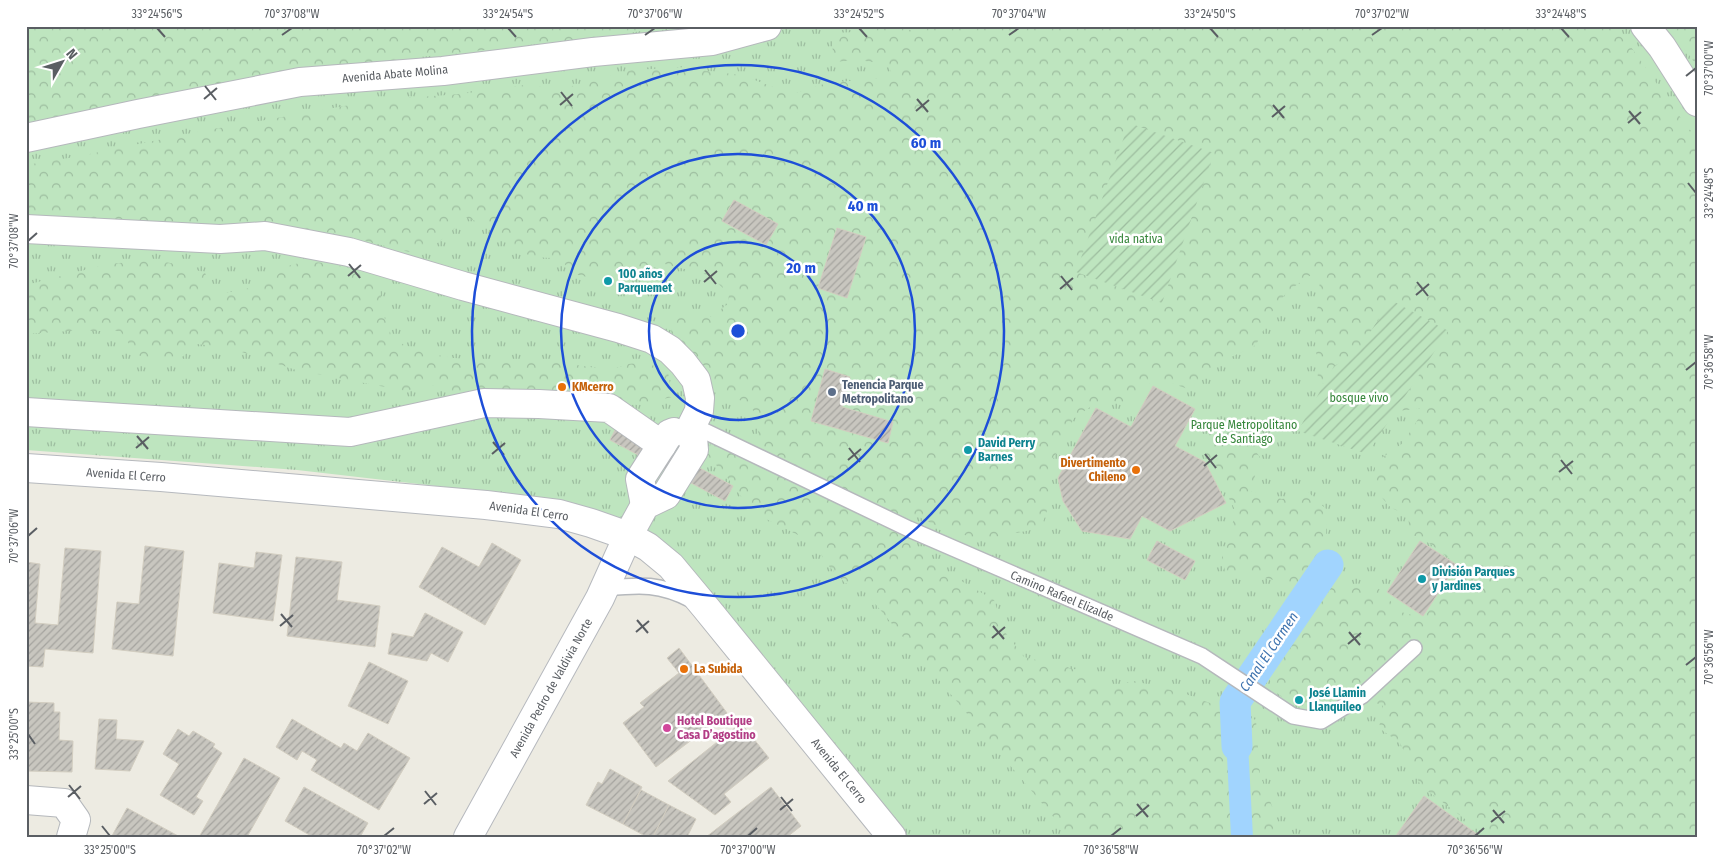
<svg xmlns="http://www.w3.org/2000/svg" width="1723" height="863" font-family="'Fira Sans Condensed',sans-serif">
	<defs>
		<pattern id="grass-tufts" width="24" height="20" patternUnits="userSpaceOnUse" patternTransform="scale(1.25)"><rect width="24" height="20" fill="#bee5bf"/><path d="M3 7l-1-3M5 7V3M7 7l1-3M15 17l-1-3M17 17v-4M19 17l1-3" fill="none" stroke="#9dbd9f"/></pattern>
		<pattern id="forest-crowns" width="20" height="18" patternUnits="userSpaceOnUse" patternTransform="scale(1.25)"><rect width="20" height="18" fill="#bee5bf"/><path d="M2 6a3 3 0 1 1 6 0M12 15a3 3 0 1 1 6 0" fill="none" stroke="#9dbd9f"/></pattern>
		<pattern id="garden-furrows" width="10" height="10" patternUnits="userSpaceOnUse" patternTransform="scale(1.25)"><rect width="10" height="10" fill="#bee5bf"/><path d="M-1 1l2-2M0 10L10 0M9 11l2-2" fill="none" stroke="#9dbd9f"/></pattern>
		<pattern id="building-hatch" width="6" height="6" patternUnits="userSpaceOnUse" patternTransform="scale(1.25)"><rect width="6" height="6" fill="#c8c6bf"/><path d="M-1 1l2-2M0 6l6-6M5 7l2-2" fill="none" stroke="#a5a49f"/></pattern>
	</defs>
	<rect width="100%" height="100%" fill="#edebe2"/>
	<!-- grass -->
	<polygon fill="url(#grass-tufts)" points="26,26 1697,26 1697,837 901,837 730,623 591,509 567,501 297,470 26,450"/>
	<!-- forest -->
	<g fill="url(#forest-crowns)">
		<polygon points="26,26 670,26 618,35 286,72 26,127"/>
		<path d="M 863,26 L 907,26 L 912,36 L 924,34 L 925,26 L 1614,26 L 1631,47 L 1697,141 L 1697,837 L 1489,837 L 1421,786 L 1400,743 L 1379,728 L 1383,706 L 1349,691 L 1325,703 L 1305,711 L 1275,692 L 1262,663 L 1291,583 L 1225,571 L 1222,557 L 1231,533 L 1235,510 L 1204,449 L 1204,435 L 1222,430 L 1245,438 L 1260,457 L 1251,491 L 1282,499 L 1305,489 L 1327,510 L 1325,565 L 1336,585 L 1373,583 L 1401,612 L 1424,618 L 1459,566 L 1421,537 L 1410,535 L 1408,515 L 1391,508 L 1372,486 L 1376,462 L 1403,443 L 1425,408 L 1369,414 L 1331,391 L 1318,379 L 1315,336 L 1321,268 L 1288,291 L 1274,308 L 1256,345 L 1225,360 L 1188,389 L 1156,378 L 1128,404 L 1102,399 L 1074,418 L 1049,467 L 1049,505 L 1041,528 L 981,540 L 939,527 L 909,512 L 901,537 L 951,575 L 994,600 L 1005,632 L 1024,657 L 1078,670 L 1105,687 L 1134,681 L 1183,693 L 1256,720 L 1260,775 L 1284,837 L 1070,837 L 862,588 L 845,583 L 827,564 L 814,543 L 758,515 L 740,495 L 724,473 L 707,456 L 713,438 L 729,435 L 757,441 L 760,417 L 743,401 L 722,395 L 699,383 L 671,336 L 672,319 L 683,312 L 710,317 L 728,304 L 729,293 L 708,275 L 661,263 L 632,271 L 610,266 L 596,279 L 574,274 L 559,258 C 532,259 510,253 496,229 L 465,217 L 450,233 L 436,244 L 409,252 L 341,235 L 276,223 L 188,223 L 26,217 L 26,165 L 75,157 L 197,132 L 361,103 L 391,99 L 461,94 L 525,85 L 561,89 L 632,70 L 687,67 L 707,71 L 741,75 L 792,94 L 827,83 L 894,77 L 887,64 L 858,60 L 834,62 L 831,33 L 856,32 Z"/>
		<polygon points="1668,26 1697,26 1697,66"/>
		<path d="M 153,260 L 182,265 L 205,273 L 216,294 C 233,292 257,288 272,279 C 279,275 284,267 291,265 C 321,257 356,267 380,284 L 382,311 L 393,340 L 422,352 L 453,358 L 498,361 L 543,360 L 610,370 L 628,364 L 645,362 L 668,372 L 672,397 L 637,405 L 600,397 L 464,396 L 429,384 L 406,391 L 296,370 L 233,349 L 198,344 L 177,361 L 154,362 L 136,354 L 120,331 L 70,331 L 26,334 L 26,285 L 108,264 Z"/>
	</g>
	<!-- garden -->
	<g fill="url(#garden-furrows)">
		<polygon points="1129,123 1214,153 1162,303 1076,272"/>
		<polygon points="1391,300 1448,331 1367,454 1298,431 1334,366 1356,354"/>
	</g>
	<!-- water -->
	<polygon fill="#a1d4fe" points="1224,697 1246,707 1253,837 1231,837"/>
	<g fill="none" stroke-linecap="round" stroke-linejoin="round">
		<!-- canal -->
		<polyline stroke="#a1d4fe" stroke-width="31" points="1237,746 1235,702 1328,565"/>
	</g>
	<!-- building -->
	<g fill="url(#building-hatch)" stroke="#d2cdc0">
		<polygon points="734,200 778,224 766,245 722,221"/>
		<polygon points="837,228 866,237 847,298 818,288"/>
		<polygon points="825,369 850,377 842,407 893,422 888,443 811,421"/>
		<polygon points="1153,386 1195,409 1175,446 1205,462 1226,503 1170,531 1142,516 1130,539 1082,531 1063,501 1058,478 1096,408 1131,427"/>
		<polygon points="618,424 733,486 725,501 610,440"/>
		<polygon points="1157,541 1195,561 1185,580 1147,560"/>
		<polygon points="1420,541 1457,565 1423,616 1387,592"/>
		<polygon points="492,543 521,560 485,625 419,587 442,547 479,567"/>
		<polygon points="145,546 184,551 173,656 112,649 117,602 139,604"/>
		<polygon points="65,548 101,551 93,653 45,649 43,667 26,666 26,562 40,564 35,623 58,625"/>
		<polygon points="256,552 282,555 273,621 213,613 219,563 254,568"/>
		<polygon points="296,557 342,562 337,600 380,606 375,647 287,636"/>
		<polygon points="425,613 463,632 448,662 431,653 427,661 388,654 392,633 413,637"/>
		<polygon points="679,648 727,713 656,767 623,723 644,707 640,703 679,673 667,658"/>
		<polygon points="369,662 408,681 388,724 348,706"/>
		<polygon points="26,702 54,703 54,712 60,712 59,740 73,741 72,772 26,771"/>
		<polygon points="99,719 117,720 116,739 144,741 130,771 95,769"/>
		<polygon points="292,719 341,748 344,743 357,751 368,733 410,758 379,810 311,770 317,760 302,751 297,760 276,747"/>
		<polygon points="741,723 769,758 724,794 731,802 715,815 668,781"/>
		<polygon points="178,729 189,736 193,731 215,744 213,747 222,753 196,797 203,801 194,815 160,795 179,764 163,754"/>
		<polygon points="244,758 280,778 247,837 199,837"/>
		<polygon points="610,769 642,787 623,824 586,805 598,782 602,784"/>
		<polygon points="304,787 368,823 360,837 313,837 285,821"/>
		<polygon points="771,787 801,826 787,837 706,837"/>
		<polygon points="641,790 669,805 653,837 647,837 623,824"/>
		<polygon points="1424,796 1481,837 1395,837"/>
		<polygon points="669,805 696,819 687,837 653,837"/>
		<polygon points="127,808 180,837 112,836"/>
	</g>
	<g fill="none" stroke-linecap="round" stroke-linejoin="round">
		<!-- lane casing -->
		<g stroke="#b5b8bc" stroke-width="18">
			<g id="lane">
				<polyline points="692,425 909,529 1202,656 1293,716 1321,721 1363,695 1414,648"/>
				<path d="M 605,588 C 640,585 659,583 692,600"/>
			</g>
		</g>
		<!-- street casing -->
		<g stroke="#b5b8bc" stroke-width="30">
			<g id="street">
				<polyline points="1645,26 1662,47 1697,102"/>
				<polyline points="26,138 138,114 300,82 443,71 593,52 712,41 767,26"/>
				<polyline points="26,229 220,239 265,236 349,252 463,286 618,328 652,339 670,350 683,363 696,380 700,398 699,411 692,425 694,450 666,495 645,505 628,536 648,547 671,566 706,608 892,837"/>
				<polyline points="26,412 350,432 484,403 539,404 609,408 662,445"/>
				<polyline points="645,505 640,479 669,434 674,432"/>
				<polyline points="26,800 64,803 76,820 71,837"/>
			</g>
		</g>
		<!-- secondary casing -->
		<g stroke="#b6b9be" stroke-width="30">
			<polyline id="secondary" points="26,468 161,477 486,505 559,514 591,523 628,536 600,598 468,837"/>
		</g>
		<!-- lane -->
		<use href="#lane" stroke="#fff" stroke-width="15"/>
		<!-- street -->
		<use href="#street" stroke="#fff" stroke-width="28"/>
		<!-- secondary -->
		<use href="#secondary" stroke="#fff" stroke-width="28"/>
	</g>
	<!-- ticks -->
	<path fill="none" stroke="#5a5e63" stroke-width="2" d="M 157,28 L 165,37M 508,28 L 516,37M 859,28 L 867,37M 1210,28 L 1218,37M 1561,28 L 1569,37M 282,35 L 292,28M 645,35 L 655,28M 1009,35 L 1019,28M 1372,35 L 1382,28M 1686,76 L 1696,68M 205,86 L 216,100M 561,92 L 572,106M 204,99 L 217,88M 917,99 L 928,112M 560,105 L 573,94M 1273,105 L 1284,118M 916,111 L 929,100M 1629,111 L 1640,124M 1272,117 L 1285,106M 1628,123 L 1641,112M 1688,183 L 1696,193M 28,241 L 37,233M 349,264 L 360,278M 705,270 L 716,284M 348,276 L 361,265M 1061,276 L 1072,290M 704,282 L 717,271M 1417,282 L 1428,296M 1060,289 L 1073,278M 1416,295 L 1429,284M 1686,370 L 1696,362M 137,436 L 148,449M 493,442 L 504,455M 136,448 L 149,437M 849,448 L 860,462M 492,454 L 505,443M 1205,454 L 1216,468M 848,460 L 861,449M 1561,460 L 1572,474M 1204,466 L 1217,455M 1559,472 L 1573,461M 28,536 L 37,528M 281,614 L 292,627M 637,620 L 648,633M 280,626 L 293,615M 993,626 L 1004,639M 636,632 L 649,621M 1349,632 L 1360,645M 992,638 L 1005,627M 1348,644 L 1361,633M 1686,665 L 1696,657M 28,734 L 35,744M 69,785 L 80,799M 425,791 L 436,805M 68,797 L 81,786M 781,797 L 792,811M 424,804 L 437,793M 1137,804 L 1148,817M 780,810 L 793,799M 1493,810 L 1504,823M 1136,816 L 1149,805M 1491,822 L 1505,811M 102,826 L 110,836M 384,836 L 394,828M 748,836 L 757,828M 1111,836 L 1121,828M 1475,836 L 1484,828"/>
	<!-- distance rings -->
	<g fill="none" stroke="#1d4ed8" stroke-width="2.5">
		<circle cx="738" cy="331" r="89"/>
		<circle cx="738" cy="331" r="177"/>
		<circle cx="738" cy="331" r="266"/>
	</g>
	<!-- markers -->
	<g fill="#0f9aa8" stroke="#fff" stroke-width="2">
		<circle cx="608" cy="281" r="5"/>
		<circle cx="968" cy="450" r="5"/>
		<circle cx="1422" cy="579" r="5"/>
		<circle cx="1299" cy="700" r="5"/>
	</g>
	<g fill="#e8710a" stroke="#fff" stroke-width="2">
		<circle cx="562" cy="387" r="5"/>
		<circle cx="1136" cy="470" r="5"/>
		<circle cx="684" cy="669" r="5"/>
	</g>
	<circle fill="#5c6f8a" stroke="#fff" stroke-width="2" cx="832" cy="392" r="5"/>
	<circle fill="#d1479c" stroke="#fff" stroke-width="2" cx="667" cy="728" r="5"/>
	<g text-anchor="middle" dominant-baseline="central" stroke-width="5" stroke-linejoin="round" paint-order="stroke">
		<!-- street labels -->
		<g font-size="12" fill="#5a5e63" stroke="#fff">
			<text transform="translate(395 74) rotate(-5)">Avenida Abate Molina</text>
			<text transform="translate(126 475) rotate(4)">Avenida El Cerro</text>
			<text transform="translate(529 511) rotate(8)">Avenida El Cerro</text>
			<text transform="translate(1062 596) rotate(23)">Camino Rafael Elizalde</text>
			<text transform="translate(551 688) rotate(-61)">Avenida Pedro de Valdivia Norte</text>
			<text transform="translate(839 771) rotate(51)">Avenida El Cerro</text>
		</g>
		<!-- park labels -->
		<g font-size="12" fill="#36863b" stroke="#fff">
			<text x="1136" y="239">vida nativa</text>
			<text x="1359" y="398">bosque vivo</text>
			<text x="1244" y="425">Parque Metropolitano<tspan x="1244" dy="14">de Santiago</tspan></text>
		</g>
		<!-- culture labels -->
		<g font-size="12" font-weight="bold" fill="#0d838f" stroke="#fff" text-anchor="start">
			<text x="618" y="274">100 años<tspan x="618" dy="14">Parquemet</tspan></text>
			<text x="978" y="443">David Perry<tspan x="978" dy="14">Barnes</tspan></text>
			<text x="1432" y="572">División Parques<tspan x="1432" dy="14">y Jardines</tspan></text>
			<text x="1309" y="693">José Llamin<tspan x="1309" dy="14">Llanquileo</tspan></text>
		</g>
		<!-- service labels -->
		<g font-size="12" font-weight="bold" fill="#4e5e75" stroke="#fff" text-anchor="start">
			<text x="842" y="385">Tenencia Parque<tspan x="842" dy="14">Metropolitano</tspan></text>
		</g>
		<!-- food labels -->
		<g font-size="12" font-weight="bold" fill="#c56008" stroke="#fff" text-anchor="start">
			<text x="572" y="387">KMcerro</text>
			<text x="1126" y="463" text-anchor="end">Divertimento<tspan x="1126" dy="14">Chileno</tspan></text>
			<text x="694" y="669">La Subida</text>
		</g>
		<!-- hotel labels -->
		<g font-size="12" font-weight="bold" fill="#b23c85" stroke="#fff" text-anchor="start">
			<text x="677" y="721">Hotel Boutique<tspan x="677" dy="14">Casa D’agostino</tspan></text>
		</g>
		<!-- water labels -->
		<g font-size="14" font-style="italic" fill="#3f74af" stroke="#fff">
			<text transform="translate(1269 652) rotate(-56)">Canal El Carmen</text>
		</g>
	</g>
	<circle cx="738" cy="331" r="8" fill="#1d4ed8" stroke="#fff" stroke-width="2.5"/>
	<g font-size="15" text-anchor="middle" font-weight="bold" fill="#1d4ed8" stroke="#fff" stroke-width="5" stroke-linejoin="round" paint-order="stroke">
		<text x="926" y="148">60 m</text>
		<text x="863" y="211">40 m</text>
		<text x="801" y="273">20 m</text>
	</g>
	<!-- border -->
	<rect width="1723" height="863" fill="none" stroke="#ffffff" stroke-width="55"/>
	<!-- north arrow -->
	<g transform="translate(62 62) rotate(51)" stroke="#ffffff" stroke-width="4" paint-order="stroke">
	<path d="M0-4L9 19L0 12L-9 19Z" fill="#5a5e63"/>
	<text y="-8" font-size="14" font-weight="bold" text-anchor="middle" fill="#5a5e63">N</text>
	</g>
	<rect x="28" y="28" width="1668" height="808" fill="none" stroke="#5a5e63" stroke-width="2"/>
	<g font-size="12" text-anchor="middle" fill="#5a5e63">
		<text x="157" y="18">33°24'56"S</text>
		<text x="292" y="18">70°37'08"W</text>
		<text x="508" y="18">33°24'54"S</text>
		<text x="655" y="18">70°37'06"W</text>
		<text x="859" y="18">33°24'52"S</text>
		<text x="1019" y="18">70°37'04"W</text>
		<text x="1210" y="18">33°24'50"S</text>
		<text x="1382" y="18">70°37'02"W</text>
		<text x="1561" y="18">33°24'48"S</text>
		<text transform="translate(1709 68) rotate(-90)" y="4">70°37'00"W</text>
		<text transform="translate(1709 193) rotate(-90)" y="4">33°24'48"S</text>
		<text transform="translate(14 241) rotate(-90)" y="4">70°37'08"W</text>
		<text transform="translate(1709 362) rotate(-90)" y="4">70°36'58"W</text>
		<text transform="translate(14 536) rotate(-90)" y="4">70°37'06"W</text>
		<text transform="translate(1709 657) rotate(-90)" y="4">70°36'56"W</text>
		<text transform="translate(14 734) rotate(-90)" y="4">33°25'00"S</text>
		<text x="110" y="854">33°25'00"S</text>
		<text x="384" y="854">70°37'02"W</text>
		<text x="748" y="854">70°37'00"W</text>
		<text x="1111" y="854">70°36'58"W</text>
		<text x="1475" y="854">70°36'56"W</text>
	</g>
</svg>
